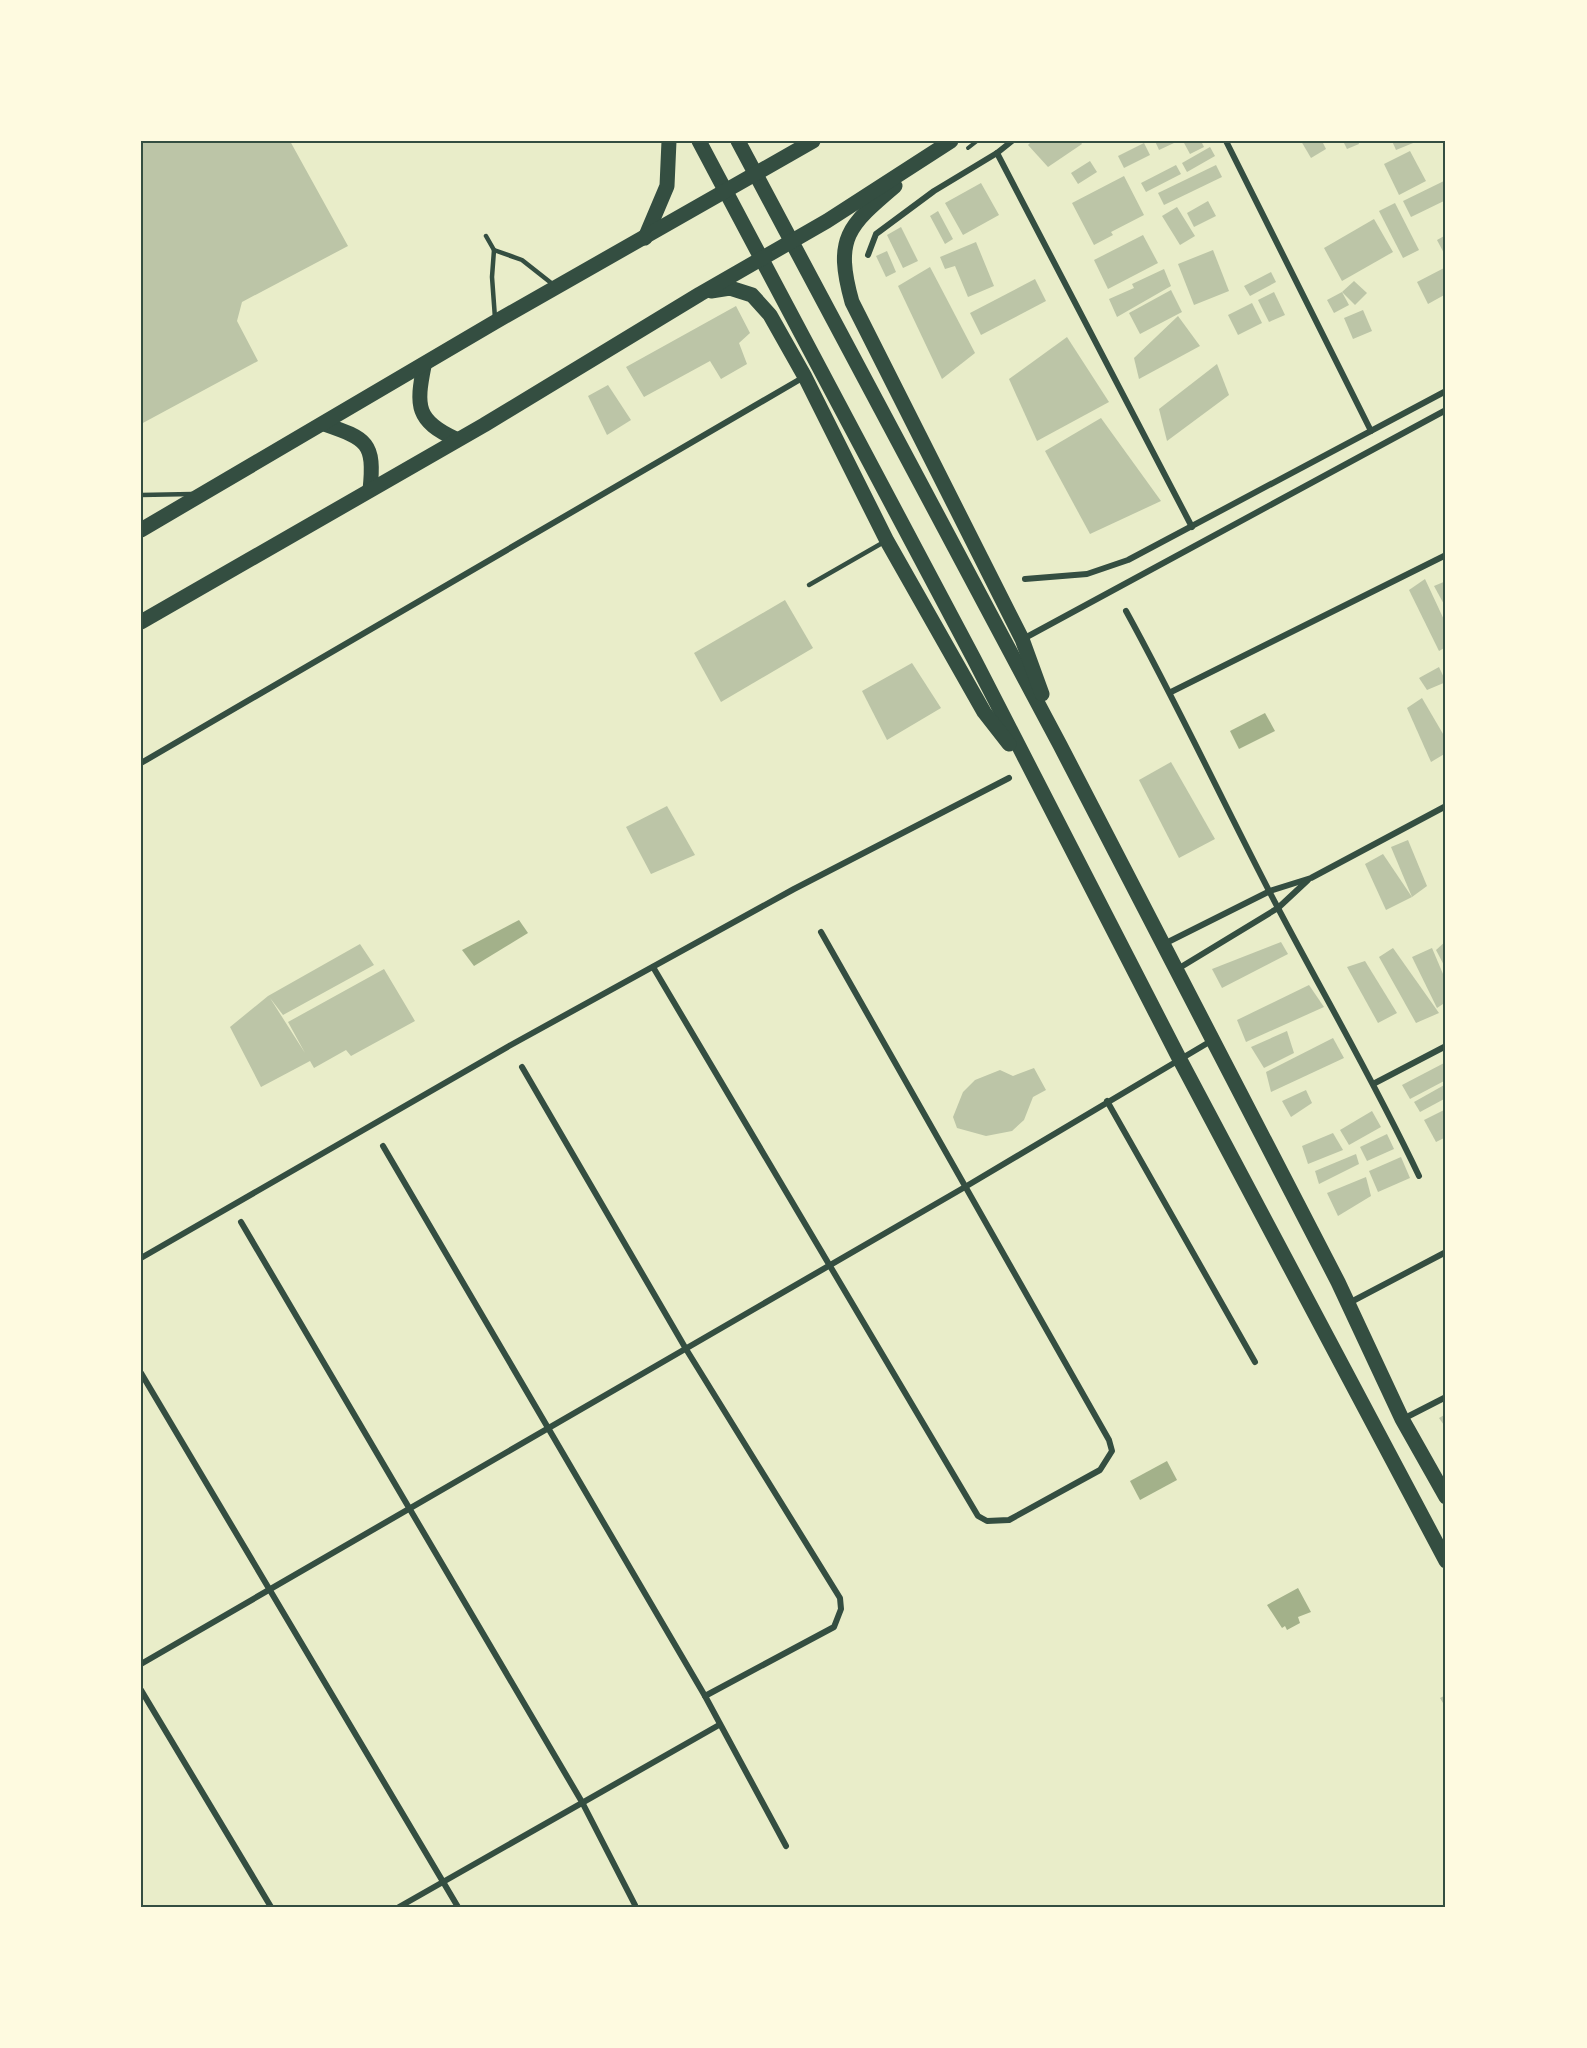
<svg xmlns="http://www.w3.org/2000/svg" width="1587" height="2048" font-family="'PT Sans',sans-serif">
	<rect width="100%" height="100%" fill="#e9edc9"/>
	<!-- water -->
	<g fill="#a3b18a">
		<polygon points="1265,713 1275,731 1239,749 1230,731"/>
		<polygon points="519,920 528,933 474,966 462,950"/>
		<polygon points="1167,1461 1177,1480 1140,1500 1130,1481"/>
		<polygon points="1298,1588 1311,1612 1298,1617 1300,1623 1287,1630 1285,1626 1282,1628 1267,1605"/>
	</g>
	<!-- building -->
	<g fill="#bcc5a7">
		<polygon points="141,141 290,141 348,246 242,302 237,321 258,361 141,424"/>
		<polygon points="1032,141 1080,141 1082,144 1048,167 1028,145"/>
		<polygon points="1155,141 1174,141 1174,143 1159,150"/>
		<polygon points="1183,141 1201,141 1204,147 1190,154"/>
		<polygon points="1301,141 1322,141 1326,149 1311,158"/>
		<polygon points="1343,141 1358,141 1359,144 1347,149"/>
		<polygon points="1392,141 1418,141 1396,150"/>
		<polygon points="1144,143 1150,155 1124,168 1118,156"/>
		<polygon points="1210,147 1215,156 1187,172 1182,163"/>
		<polygon points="1410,151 1426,181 1399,195 1384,164"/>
		<polygon points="1090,161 1097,172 1078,184 1071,173"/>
		<polygon points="1176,165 1181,174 1146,192 1141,183"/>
		<polygon points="1216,165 1222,177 1164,205 1158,193"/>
		<polygon points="1124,176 1144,215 1111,232 1113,235 1094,245 1072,203"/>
		<polygon points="1446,180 1446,200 1411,217 1403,201"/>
		<polygon points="981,183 999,215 963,235 945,203"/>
		<polygon points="1208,201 1216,216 1194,227 1187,213"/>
		<polygon points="1395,203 1419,250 1403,258 1379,211"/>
		<polygon points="1177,207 1195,236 1180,245 1162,216"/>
		<polygon points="938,211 953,239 945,244 930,216"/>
		<polygon points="1374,219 1393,252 1342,281 1324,248"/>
		<polygon points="901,227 918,261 903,268 887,235"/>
		<polygon points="1143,235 1158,263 1108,289 1094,260"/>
		<polygon points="1446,235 1446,257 1437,240"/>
		<polygon points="976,242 994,286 968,297 955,266 945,269 940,257"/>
		<polygon points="1213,250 1229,291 1194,305 1178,264"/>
		<polygon points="887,251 896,272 886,277 876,256"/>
		<polygon points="930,267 975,353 942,379 898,286"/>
		<polygon points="1446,267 1446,294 1428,304 1417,282"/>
		<polygon points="1164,269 1171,286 1117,317 1109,299 1134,288 1132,284"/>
		<polygon points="1271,272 1276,282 1250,296 1244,286"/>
		<polygon points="1035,279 1046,301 981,335 970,313"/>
		<polygon points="1354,281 1367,293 1355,305 1342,292"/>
		<polygon points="1171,290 1182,312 1140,334 1129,313"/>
		<polygon points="1274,292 1285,315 1269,322 1258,300"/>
		<polygon points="1342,292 1349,305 1334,313 1327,300"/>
		<polygon points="1252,303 1262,323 1238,335 1228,315"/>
		<polygon points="736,306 750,333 739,343 747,364 721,379 710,361 644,397 626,367"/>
		<polygon points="1363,310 1372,331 1353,339 1344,318"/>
		<polygon points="1178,316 1200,346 1139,379 1134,358"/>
		<polygon points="1067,337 1109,402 1037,441 1009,379"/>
		<polygon points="1217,364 1229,395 1167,441 1159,409"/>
		<polygon points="608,385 631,420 607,435 588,396"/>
		<polygon points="1101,418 1161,501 1090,534 1045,451"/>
		<polygon points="1425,579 1446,624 1446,647 1439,651 1409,590"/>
		<polygon points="1446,581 1446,608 1434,586"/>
		<polygon points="785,600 813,648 721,702 694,653"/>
		<polygon points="912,663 941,708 887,740 862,691"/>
		<polygon points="1439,667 1446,682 1427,690 1419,678"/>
		<polygon points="1422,698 1446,739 1446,753 1431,762 1407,708"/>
		<polygon points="1171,762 1215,839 1179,858 1139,780"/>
		<polygon points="667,806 695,855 651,874 626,827"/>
		<polygon points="1408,840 1427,886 1412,897 1391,847"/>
		<polygon points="1383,854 1412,897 1386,910 1365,864"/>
		<polygon points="1446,941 1446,969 1436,950"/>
		<polygon points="1281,942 1288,954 1222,988 1212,969"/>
		<polygon points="360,944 374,965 283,1015 270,998 305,1053 288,1022 384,969 415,1021 351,1056 346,1050 314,1068 310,1061 261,1087 230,1027 268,996"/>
		<polygon points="1393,948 1439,1013 1416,1023 1379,957"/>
		<polygon points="1432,948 1446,981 1446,1002 1437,1008 1412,957"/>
		<polygon points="1365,961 1397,1013 1378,1023 1347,967"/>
		<polygon points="1309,985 1324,1007 1246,1042 1237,1020"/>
		<polygon points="1287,1031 1294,1053 1264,1068 1251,1047"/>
		<polygon points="1333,1038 1344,1058 1271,1092 1266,1072"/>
		<polygon points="1446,1062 1446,1080 1410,1099 1402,1085"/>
		<polygon points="1034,1068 1046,1090 1033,1097 1024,1120 1012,1131 986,1136 957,1128 953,1117 963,1092 975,1080 1000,1070 1013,1076"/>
		<polygon points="1446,1084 1446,1098 1420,1112 1414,1102"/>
		<polygon points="1306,1090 1312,1103 1291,1117 1282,1101"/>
		<polygon points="1446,1109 1446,1137 1436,1142 1424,1120"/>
		<polygon points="1372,1111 1381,1127 1349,1145 1340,1130"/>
		<polygon points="1333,1133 1343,1150 1308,1164 1302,1146"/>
		<polygon points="1387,1134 1394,1149 1367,1161 1360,1147"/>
		<polygon points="1356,1154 1359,1164 1319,1184 1315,1171"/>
		<polygon points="1401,1157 1410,1178 1378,1192 1369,1171"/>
		<polygon points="1366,1177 1371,1196 1338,1216 1327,1193"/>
		<polygon points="1446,1414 1446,1428 1439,1418"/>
		<polygon points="1446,1695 1446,1708 1440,1698"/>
	</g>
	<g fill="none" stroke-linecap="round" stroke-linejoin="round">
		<!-- path -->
		<polyline stroke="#344e41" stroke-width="4" points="968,148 977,141"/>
		<!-- service -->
		<g stroke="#344e41" stroke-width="4.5">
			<polyline points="486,236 494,250 492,277 495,318"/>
			<polyline points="494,250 522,260 555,286"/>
			<polyline points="141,495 192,494"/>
			<polyline points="809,585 884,542"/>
		</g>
		<!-- minor -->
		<g stroke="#344e41" stroke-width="6">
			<polyline points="1226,141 1371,431"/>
			<polyline points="997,153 1192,527"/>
			<polyline points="868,255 876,234 934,191 997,153 1012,141"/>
			<polyline points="1025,579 1087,574 1128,560 1446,391"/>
			<path d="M 1126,611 C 1180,709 1227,811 1279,910 C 1326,999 1376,1085 1419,1176"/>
			<polyline points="1023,639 1446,410"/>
			<polyline points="1171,692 1446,555"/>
			<polyline points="141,763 804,377"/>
			<polyline points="1164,944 1270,891 1311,878 1446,806"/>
			<polyline points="653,967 978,1516 987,1521 1009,1520 1100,1470 1112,1451 1109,1440 821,932"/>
			<polyline points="1176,970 1278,908 1308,880"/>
			<polyline points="522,1067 686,1349 840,1598 841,1609 834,1627 705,1696"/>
			<polyline points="1375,1083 1446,1046"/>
			<polyline points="1107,1101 1255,1362"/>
			<polyline points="383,1146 705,1696 786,1846"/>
			<polyline points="241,1222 582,1802 635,1905"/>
			<polyline points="141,1258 509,1046 794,889 1009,778"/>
			<polyline points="1349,1303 1446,1252"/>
			<polyline points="141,1373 458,1907"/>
			<polyline points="1403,1419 1446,1397"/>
			<polyline points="141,1664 965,1187 1211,1041"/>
			<polyline points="141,1690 271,1907"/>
			<polyline points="399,1907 719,1725"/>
		</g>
		<!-- primary -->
		<g stroke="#344e41" stroke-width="15">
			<polyline points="699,141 974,659 1179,1058 1446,1561"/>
			<polyline points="738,141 1060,745 1338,1282 1402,1419 1446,1497"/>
			<path d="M 895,186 C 848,226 834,238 852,302 L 1022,639 L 1042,694"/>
			<polyline points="645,238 667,186 669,141"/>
			<polyline points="711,291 730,288 752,295 770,315 805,377 887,541 984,712 1009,744"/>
			<path d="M 424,366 C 416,406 416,421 456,439"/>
			<path d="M 324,424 C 367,439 375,442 370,490"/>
			<polyline points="141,530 495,322 813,141"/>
			<polyline points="141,622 484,425 700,294 827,221 951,141"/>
		</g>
	</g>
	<!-- border -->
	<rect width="1587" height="2048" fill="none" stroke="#fefae0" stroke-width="285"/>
	<rect x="142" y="142" width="1302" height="1764" fill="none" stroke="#344e41" stroke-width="2"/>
</svg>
